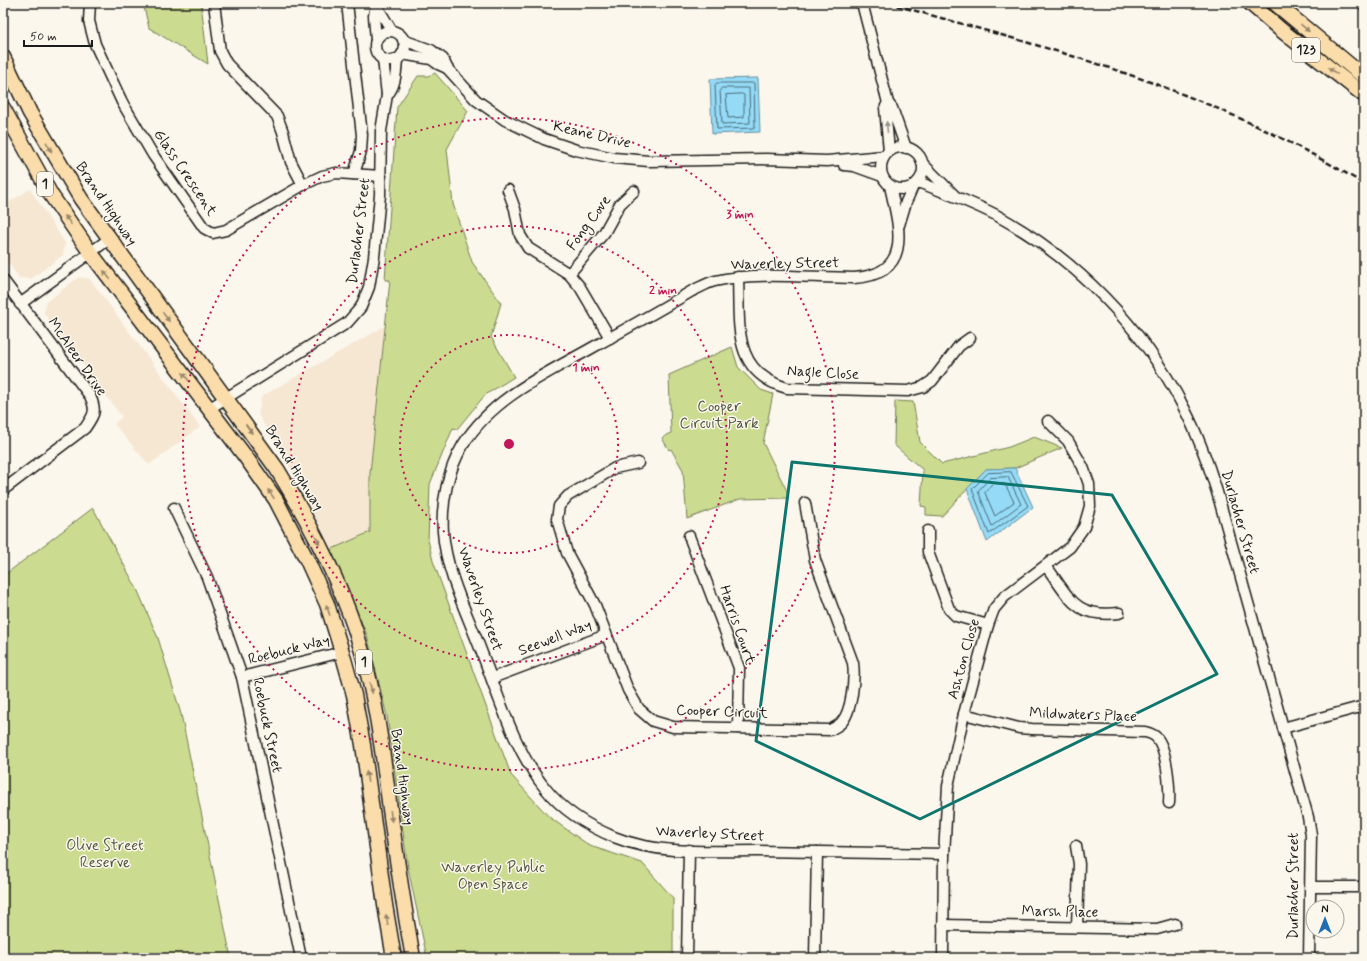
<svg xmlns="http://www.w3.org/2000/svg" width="1367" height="961" font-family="Mynerve,sans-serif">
	<rect width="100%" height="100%" fill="#fbf7ec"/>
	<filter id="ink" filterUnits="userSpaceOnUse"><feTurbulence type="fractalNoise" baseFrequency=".025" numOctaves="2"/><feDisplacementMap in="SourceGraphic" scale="8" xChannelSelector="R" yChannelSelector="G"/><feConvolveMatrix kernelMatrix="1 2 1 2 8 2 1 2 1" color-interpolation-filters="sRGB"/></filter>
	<g filter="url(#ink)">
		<!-- built -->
		<g fill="#f6e7d3">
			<polygon points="30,189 65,243 63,255 31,279 19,278 3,255 3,206"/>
			<polygon points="79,277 90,279 200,427 149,465 114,424 122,417 44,313 46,302"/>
			<polygon points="385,326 370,473 370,532 330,550 304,492 270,433 258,415 262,396"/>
		</g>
		<!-- green -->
		<g fill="#cbdc90" stroke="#747c56">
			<polygon points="143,3 201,3 208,64 149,28"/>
			<polygon points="435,73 468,111 447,149 453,204 472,262 501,303 491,337 514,377 485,395 457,429 453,428 430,484 428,540 433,561 511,775 549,817 590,846 642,863 673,898 673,958 427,958 408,868 387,716 367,635 330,550 370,532 370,473 390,280 385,280 397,107 418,76 428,76"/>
			<polygon points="732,347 738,367 761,390 773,394 763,443 787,491 788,498 740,499 687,519 683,470 671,449 669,450 662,438 671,433 669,375"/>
			<polygon points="895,401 913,402 920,442 942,464 1009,447 1034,437 1062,448 1015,468 986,469 942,516 926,515 926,507 921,506 923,470 894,445"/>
			<polygon points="93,508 137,589 158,638 181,714 231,958 3,958 3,576"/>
		</g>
		<!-- water -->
		<g fill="#95dbf7" stroke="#658f9f">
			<polygon points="758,78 760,132 712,134 710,79"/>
			<polygon points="1015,468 1033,507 987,542 967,489 986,469"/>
		</g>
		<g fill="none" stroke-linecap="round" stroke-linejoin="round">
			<!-- shore -->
			<g stroke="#4c6874" stroke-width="1">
				<polygon points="717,83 754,83 755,128 717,129 715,85"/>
				<polygon points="722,88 749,88 750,123 722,124 720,90"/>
				<polygon points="742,94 744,95 744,117 728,118 726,95"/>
				<polygon points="1011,472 1028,506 989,534 972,489 988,473"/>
				<polygon points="1008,477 1021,504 992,526 978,491 990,478"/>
				<polygon points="993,483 1005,484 1014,502 995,516 985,493"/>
			</g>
			<!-- minor casing -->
			<g stroke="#1c1c1c" stroke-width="13">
				<g id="minor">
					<polyline points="90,3 89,21 95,44 122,102 153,155 204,228 213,233 226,230 303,185 322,176 336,173 381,176"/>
					<polyline points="214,3 220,51 227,64 277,116 283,132 291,162 303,185"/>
					<polyline points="347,3 362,135 361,151 354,174"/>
					<polyline points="375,3 392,31"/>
					<polyline points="862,3 888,103 892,108 906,148"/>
					<polyline points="1362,3 1364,5"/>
					<polyline points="376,5 374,16 376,40"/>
					<circle cx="390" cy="46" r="15"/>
					<polyline points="403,40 431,50 443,59 447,68 476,100 505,120 544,139 576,150 614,158 649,161 766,159 827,161 884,156"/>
					<polyline points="402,54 431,59 438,64 447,68"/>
					<path d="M 387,95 C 396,86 396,71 397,59"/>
					<polyline points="888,103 885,108 889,151"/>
					<circle cx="902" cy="168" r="21"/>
					<polyline points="922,163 954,195"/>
					<polyline points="844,165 854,166 882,176"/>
					<path d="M 918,182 C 944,192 971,202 996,215 C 1075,258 1143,327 1184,408 C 1198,435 1208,463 1217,492 L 1308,817 L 1311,835 L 1309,958"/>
					<path d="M 890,186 C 899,227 914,274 854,278 C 810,278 758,271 715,281 C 707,283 699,288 692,291 C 658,311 624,330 590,349 C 544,375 492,398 463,445 C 448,470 441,502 443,532 C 446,572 466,611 480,648 C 498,694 514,750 545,788 C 563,811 588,826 614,837 C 658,855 710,851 757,851 C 819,852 882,853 944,854"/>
					<polyline points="508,190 515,209 520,235 528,248 569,274 580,287 610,338"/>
					<polyline points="899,225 906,202 913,186"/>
					<polyline points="569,274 604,233 620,204 634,191"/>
					<path d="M 738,277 C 740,324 731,372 787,388 L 908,391 L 923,387 L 932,381 L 959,346 L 970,338"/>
					<path d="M 3,280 L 90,396 C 97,411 94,415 85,428 L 3,490"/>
					<polyline points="20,304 109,239"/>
					<polyline points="210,408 347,323 361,307 369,287 374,257 380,195 381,131 387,95 383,59"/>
					<path d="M 638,463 L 615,468 L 568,496 L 559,506 L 557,519 L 567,553 L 595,605 L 628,690 L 639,709 L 653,721 L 673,727 L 830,730 C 834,728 838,726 841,723 C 852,712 855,678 853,663 L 815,560 L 805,503"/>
					<polyline points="174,508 207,577 242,677 301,958"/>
					<polyline points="928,531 928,552 949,609 956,616 988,625"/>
					<polyline points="689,536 739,668 738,728"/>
					<path d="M 1046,566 C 1070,598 1074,618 1119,613"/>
					<polyline points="242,677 342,652"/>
					<polyline points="492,678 606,635"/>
					<path d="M 964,714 L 1019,728 L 1032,729 L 1145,732 C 1149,733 1153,734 1156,737 C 1167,748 1170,788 1169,803"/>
					<polyline points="1283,728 1364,706"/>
					<polyline points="1076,846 1079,864 1077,927"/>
					<polyline points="1311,887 1364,887"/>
					<polyline points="943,925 1157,929 1175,924"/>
					<polyline points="687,958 689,850"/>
					<polyline points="815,958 817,852"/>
					<polyline points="943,958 944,854 948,786 964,714 988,625 994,609 1004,597 1070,547 1084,527 1090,506 1089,484 1083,467 1068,441 1048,421"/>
				</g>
			</g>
			<!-- highway casing -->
			<g stroke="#1c1c1c" stroke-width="17">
				<g id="highway">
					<polyline points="1250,3 1281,30 1364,95"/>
					<polyline points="1275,3 1364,77"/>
					<path d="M 3,57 L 30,113 L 81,199 L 277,469 C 312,526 342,584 361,648 C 378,705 384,765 392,824 C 398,869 405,913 413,958"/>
					<polyline points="3,108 51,195 90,252 245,456 276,500 307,560 327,604 342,652 354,695 363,745 385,905 394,958"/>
				</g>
			</g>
			<!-- minor -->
			<use href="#minor" stroke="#fbf7ec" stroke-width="10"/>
			<!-- highway -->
			<use href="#highway" stroke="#fbddab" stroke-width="14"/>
			<!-- rail -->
			<path stroke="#1c1c1c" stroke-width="2.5" stroke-dasharray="6 3" stroke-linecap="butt" d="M 888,3 C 1003,36 1120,65 1230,114 C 1276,134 1321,158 1364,184"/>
		</g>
		<!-- one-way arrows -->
		<defs><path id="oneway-solid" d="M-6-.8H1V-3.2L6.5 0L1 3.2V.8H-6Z"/></defs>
		<g fill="#97866b">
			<use href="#oneway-solid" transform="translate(1305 28) rotate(40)"/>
			<use href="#oneway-solid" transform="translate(1333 71) rotate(-142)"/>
			<use href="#oneway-solid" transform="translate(49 147) rotate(61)"/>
			<use href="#oneway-solid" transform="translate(68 220) rotate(-125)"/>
			<use href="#oneway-solid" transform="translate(107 275) rotate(-127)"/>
			<use href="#oneway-solid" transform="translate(166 317) rotate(53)"/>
			<use href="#oneway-solid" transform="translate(186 377) rotate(-128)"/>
			<use href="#oneway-solid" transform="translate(249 429) rotate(55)"/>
			<use href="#oneway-solid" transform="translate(271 494) rotate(-125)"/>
			<use href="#oneway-solid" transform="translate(317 539) rotate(62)"/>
			<use href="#oneway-solid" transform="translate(328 610) rotate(-109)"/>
			<use href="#oneway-solid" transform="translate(371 688) rotate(76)"/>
			<use href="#oneway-solid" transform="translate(367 777) rotate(-97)"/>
			<use href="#oneway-solid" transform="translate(391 816) rotate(83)"/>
			<use href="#oneway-solid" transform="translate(387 920) rotate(-100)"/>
		</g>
		<use fill="#97948e" href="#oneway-solid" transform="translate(887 127) rotate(-95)"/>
	</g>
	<!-- marked area -->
	<path fill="none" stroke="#0f766e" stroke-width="3" stroke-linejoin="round" d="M 792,462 L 1112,495 L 1217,674 L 920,819 L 756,741 Z"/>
	<!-- distance rings -->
	<g fill="none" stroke="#c2185b" stroke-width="2" stroke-dasharray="2 4">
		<circle cx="509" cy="444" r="109"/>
		<circle cx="509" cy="444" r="218"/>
		<circle cx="509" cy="444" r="326"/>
	</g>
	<g text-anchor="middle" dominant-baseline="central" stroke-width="3" stroke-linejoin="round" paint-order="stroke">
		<!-- shield labels -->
		<g fill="#fbf7ec" stroke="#5f5e5a" stroke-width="1">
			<rect x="1292" y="38" width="28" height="24" rx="3"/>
			<rect x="37" y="172" width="16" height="24" rx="3"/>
			<rect x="356" y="650" width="16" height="24" rx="3"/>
		</g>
		<g font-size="14" font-weight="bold" fill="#1c1c1c">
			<text x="1306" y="50">123</text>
			<text x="45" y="184">1</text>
			<text x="364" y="662">1</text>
		</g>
		<!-- street labels -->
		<g font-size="15" fill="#1c1c1c" stroke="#fbf7ec">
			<text transform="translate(592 135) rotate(13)">Keane Drive</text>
			<text transform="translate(185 173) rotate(56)">Glass Crescent</text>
			<text transform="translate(106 204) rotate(56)">Brand Highway</text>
			<text transform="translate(589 223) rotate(-54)">Fong Cove</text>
			<text transform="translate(359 231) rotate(-83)">Durlacher Street</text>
			<text transform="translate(785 264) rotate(-1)">Waverley Street</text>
			<text transform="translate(77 357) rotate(55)">McAleer Drive</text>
			<text transform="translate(823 373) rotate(3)">Nagle Close</text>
			<text transform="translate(294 468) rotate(58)">Brand Highway</text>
			<text transform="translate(1240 522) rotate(74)">Durlacher Street</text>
			<text transform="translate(480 599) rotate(71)">Waverley Street</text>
			<text transform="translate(737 625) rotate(71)">Harris Court</text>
			<text transform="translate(555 638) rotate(-21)">Seewell Way</text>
			<text transform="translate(289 650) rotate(-14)">Roebuck Way</text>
			<text transform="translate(964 659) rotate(-74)">Ashton Close</text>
			<text transform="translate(722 712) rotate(2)">Cooper Circuit</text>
			<text transform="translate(1083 715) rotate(2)">Mildwaters Place</text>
			<text transform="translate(267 725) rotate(78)">Roebuck Street</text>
			<text transform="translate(402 777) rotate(82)">Brand Highway</text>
			<text transform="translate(710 834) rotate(3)">Waverley Street</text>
			<text transform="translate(1294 886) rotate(-90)">Durlacher Street</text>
			<text transform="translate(1060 912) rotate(1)">Marsh Place</text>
		</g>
		<!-- park labels -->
		<g font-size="15" fill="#51563f" stroke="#fbf7ec">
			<text x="719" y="407">Cooper<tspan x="719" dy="17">Circuit Park</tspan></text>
			<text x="105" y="846">Olive Street<tspan x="105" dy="17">Reserve</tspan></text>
			<text x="493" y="868">Waverley Public<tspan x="493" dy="17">Open Space</tspan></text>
		</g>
	</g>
	<circle cx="509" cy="444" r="6" fill="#c2185b" stroke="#fbf7ec" stroke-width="2"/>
	<g font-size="12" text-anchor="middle" font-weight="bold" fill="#c2185b" stroke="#fbf7ec" stroke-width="3" stroke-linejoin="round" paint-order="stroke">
		<text x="740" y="218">3 min</text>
		<text x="663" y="294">2 min</text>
		<text x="586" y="371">1 min</text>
	</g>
	<!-- margin -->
	<rect width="1367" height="961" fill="none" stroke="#fbf7ec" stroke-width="16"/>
	<rect x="8" y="8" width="1351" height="945" fill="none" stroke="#1c1c1c" stroke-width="1.5" filter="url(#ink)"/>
	<!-- north arrow -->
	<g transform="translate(1325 919)"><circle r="19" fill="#fbf7ec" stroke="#a29f99"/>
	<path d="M0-3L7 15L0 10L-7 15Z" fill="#1f6fb2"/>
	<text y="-6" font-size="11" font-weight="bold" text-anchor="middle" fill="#1c1c1c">N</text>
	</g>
	<!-- scale -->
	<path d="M24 40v6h68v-6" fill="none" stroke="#1c1c1c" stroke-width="2"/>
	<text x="30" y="40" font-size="12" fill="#1c1c1c" stroke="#fbf7ec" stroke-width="3" paint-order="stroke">50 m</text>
</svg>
